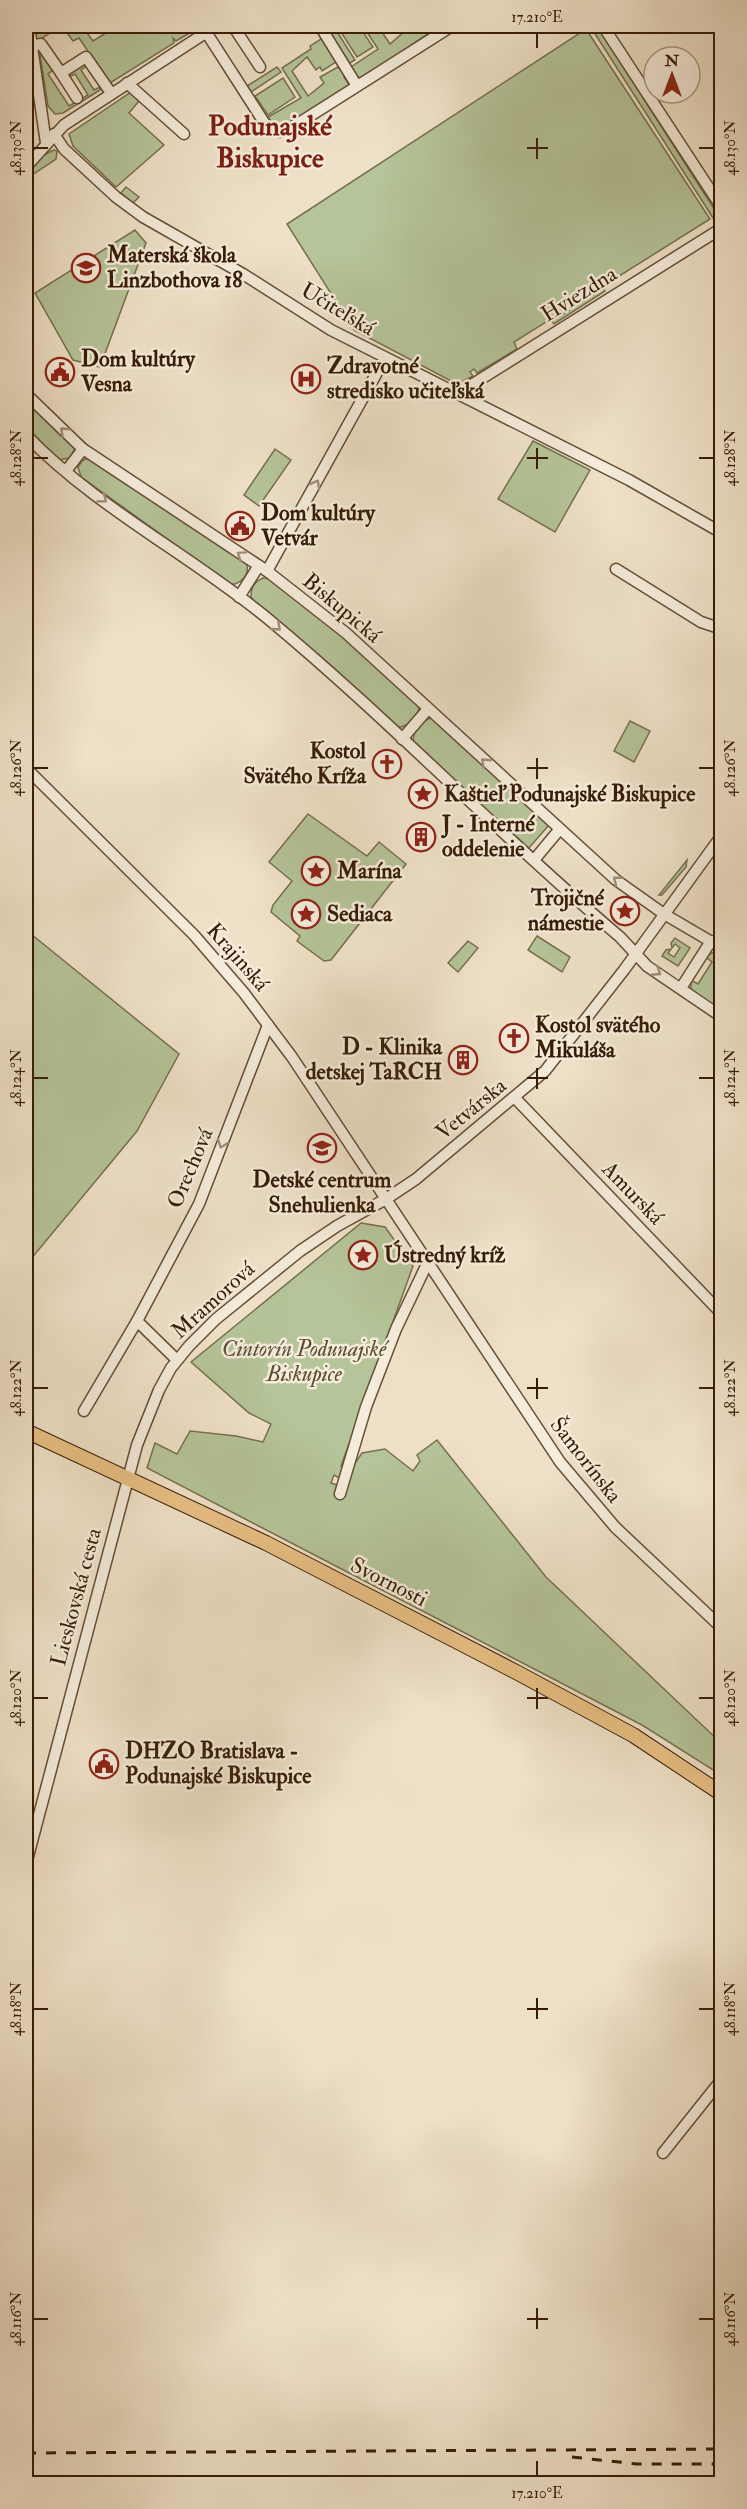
<svg xmlns="http://www.w3.org/2000/svg" width="747" height="2509" font-family="'IM FELL Double Pica',serif">
	<rect width="100%" height="100%" fill="#efe1c8"/>
	<filter id="stains"><feTurbulence type="fractalNoise" baseFrequency=".00333" numOctaves="4"/><feColorMatrix values="0 0 0 0 .2 0 0 0 0 .09 0 0 0 0 .02 0 0 0 .5 -.17"/></filter>
	<radialGradient id="worn" r=".72"><stop offset=".6" stop-color="#630" stop-opacity="0"/><stop offset="1" stop-color="#630" stop-opacity=".3"/></radialGradient>
	<!-- green -->
	<g fill="#b5c499" stroke="#76704f" stroke-width="1.5">
		<polygon points="33,26 61,26 36,42"/>
		<polygon points="62,26 82,26 93,41 117,26 196,26 198,28 176,41 173,38 174,43 110,83 79,38 73,41"/>
		<polygon points="344,26 359,26 373,47 357,57 339,29"/>
		<polygon points="363,26 378,26 390,44 406,30 403,26 432,26 432,31 362,78 357,77 351,67 378,49"/>
		<polygon points="590,26 597,26 720,218 715,221"/>
		<polygon points="586,29 710,219 514,342 517,349 477,373 474,369 470,372 473,376 462,382 453,382 354,330 287,224"/>
		<polygon points="336,30 355,60 348,64 329,34"/>
		<polygon points="324,37 336,62 322,71 320,67 316,70 307,57 292,71 308,96 324,83 320,77 338,67 347,75 344,77 350,86 284,128 275,127 268,117 301,98 282,68 311,49 310,46"/>
		<polygon points="39,48 53,70 48,74 69,106 88,95 75,74 69,77 69,74 83,65 87,66 81,70 94,90 100,87 100,90 63,113 55,114 48,106"/>
		<polygon points="277,67 281,72 251,92 247,86"/>
		<polygon points="283,78 295,97 268,115 255,96"/>
		<polygon points="131,92 139,101 129,113 164,145 116,187 73,146 69,134"/>
		<path d="M 54,150 L 57,151 L 56,159 L 26,179 C 26,166 42,155 54,150 Z"/>
		<polygon points="126,187 139,197 133,203 121,193"/>
		<polygon points="135,230 146,243 100,367 73,360 35,293"/>
		<polygon points="603,288 605,291 554,324 552,321"/>
		<polygon points="26,400 72,444 75,448 70,458 58,460 26,426"/>
		<polygon points="533,441 590,470 555,532 498,499"/>
		<polygon points="275,449 291,460 259,506 244,495"/>
		<path d="M 87,458 L 247,564 C 249,574 245,580 235,584 L 230,584 L 81,477 L 78,467 L 82,461 Z"/>
		<path d="M 263,578 L 270,579 L 347,638 L 417,704 L 419,709 C 415,718 406,729 396,727 L 335,669 L 254,601 L 251,597 C 251,587 254,582 263,578 Z"/>
		<path d="M 432,718 L 549,825 L 528,849 L 413,742 C 413,732 421,720 432,718 Z"/>
		<polygon points="630,721 650,731 634,762 614,751"/>
		<polygon points="308,814 367,856 379,842 406,864 331,960 324,961 297,941 300,936 271,912 273,905 292,881 269,862"/>
		<polygon points="687,860 686,867 662,895 659,895"/>
		<polygon points="26,930 179,1054 137,1131 26,1265"/>
		<polygon points="537,936 570,957 562,972 528,950"/>
		<polygon points="675,938 690,948 678,966 662,956 666,950 671,949 668,953 674,957 680,948 675,944 672,948 671,943"/>
		<polygon points="468,941 478,948 458,972 448,963"/>
		<polygon points="715,951 721,954 721,1012 691,989 691,980 698,984 712,962 706,957"/>
		<polygon points="361,1223 385,1227 413,1266 341,1466 343,1468 339,1478 334,1475 331,1483 337,1485 334,1494 362,1453 385,1449 413,1471 420,1461 417,1455 437,1440 546,1577 721,1743 721,1775 642,1725 147,1468 155,1443 177,1454 190,1431 236,1436 263,1442 271,1424 249,1413 191,1362"/>
	</g>
	<g fill="none" stroke-linecap="round" stroke-linejoin="round">
		<!-- minor casing -->
		<g stroke="#654d36" stroke-width="13">
			<g id="minor">
				<polyline points="29,26 46,143"/>
				<polyline points="233,26 260,67"/>
				<polyline points="320,26 357,86"/>
				<polyline points="603,26 722,208"/>
				<path d="M 206,32 L 267,127 C 274,133 280,133 288,130 L 452,26"/>
				<polyline points="31,46 41,44 61,73"/>
				<polyline points="127,83 184,134"/>
				<polyline points="77,98 61,73 86,57 111,93"/>
				<polyline points="54,134 64,149 116,197 143,217 243,274 331,330 629,480 722,533"/>
				<polyline points="26,167 64,125 216,26"/>
				<polyline points="26,394 83,449 267,571 346,633 616,880 664,914 722,948"/>
				<polyline points="457,394 722,228"/>
				<path d="M 26,435 C 94,506 190,555 267,618 C 389,719 499,835 620,937 L 647,966 L 722,1017"/>
				<polyline points="66,471 83,449"/>
				<polyline points="616,569 701,622 722,629"/>
				<polyline points="267,571 385,358"/>
				<polyline points="239,597 258,567"/>
				<polyline points="402,739 428,709"/>
				<polyline points="26,768 194,935 244,993 292,1057 560,1462 615,1527 722,1628"/>
				<polyline points="534,860 559,830"/>
				<polyline points="681,988 711,941"/>
				<polyline points="515,1098 722,1314"/>
				<polyline points="137,1321 177,1360"/>
				<polyline points="84,1411 137,1321 199,1204 268,1025"/>
				<polyline points="340,1494 366,1407 396,1329 427,1264"/>
				<polyline points="26,1864 137,1445 159,1390 171,1368 189,1346 216,1319 300,1251 337,1226 386,1199 416,1179 545,1071 624,970 722,835"/>
				<polyline points="663,2153 722,2079"/>
			</g>
		</g>
		<!-- major casing -->
		<g stroke="#371c05" stroke-width="16">
			<polyline id="major" points="26,1431 266,1543 518,1673 633,1735 722,1794"/>
		</g>
		<!-- minor -->
		<use href="#minor" stroke="#f5ecdb" stroke-width="10"/>
		<!-- major -->
		<use href="#major" stroke="#e8c084" stroke-width="14"/>
		<!-- rail -->
		<g stroke="#371c05" stroke-width="3" stroke-dasharray="10 10" stroke-linecap="butt">
			<polyline points="26,2453 722,2449"/>
			<polyline points="572,2457 637,2464 722,2464"/>
		</g>
	</g>
	<!-- one-way arrows -->
	<defs><path id="oneway-chevron" d="M-2-3.5L2.5 0L-2 3.5" fill="none" stroke-width="1.6" stroke-linecap="round" stroke-linejoin="round" transform="scale(1.5)"/></defs>
	<g stroke="#a08e7b">
		<use href="#oneway-chevron" transform="translate(64 431) rotate(-137)"/>
		<use href="#oneway-chevron" transform="translate(316 484) rotate(-61)"/>
		<use href="#oneway-chevron" transform="translate(103 499) rotate(37)"/>
		<use href="#oneway-chevron" transform="translate(241 555) rotate(-146)"/>
		<use href="#oneway-chevron" transform="translate(277 627) rotate(41)"/>
		<use href="#oneway-chevron" transform="translate(485 762) rotate(-137)"/>
		<use href="#oneway-chevron" transform="translate(617 880) rotate(-142)"/>
		<use href="#oneway-chevron" transform="translate(657 972) rotate(33)"/>
		<use href="#oneway-chevron" transform="translate(222 1144) rotate(111)"/>
	</g>
	<!-- ticks -->
	<path fill="none" stroke="#371c05" stroke-width="2" d="M 537,33 L 537,48M 537,138 L 537,159M 33,148 L 48,148M 527,148 L 548,148M 699,148 L 714,148M 537,448 L 537,469M 33,458 L 48,458M 527,458 L 548,458M 699,458 L 714,458M 537,758 L 537,779M 33,768 L 48,768M 527,768 L 548,768M 699,768 L 714,768M 537,1068 L 537,1089M 33,1078 L 48,1078M 527,1078 L 548,1078M 699,1078 L 714,1078M 537,1378 L 537,1399M 33,1388 L 48,1388M 527,1388 L 548,1388M 699,1388 L 714,1388M 537,1688 L 537,1709M 33,1698 L 48,1698M 527,1698 L 548,1698M 699,1698 L 714,1698M 537,1998 L 537,2019M 33,2009 L 48,2009M 527,2009 L 548,2009M 699,2009 L 714,2009M 537,2308 L 537,2329M 33,2319 L 48,2319M 527,2319 L 548,2319M 699,2319 L 714,2319M 537,2461 L 537,2476"/>
	<!-- icons -->
	<defs>
		<g id="school-ring" transform="scale(1.5)"><circle r="9.5" fill="#f5ecdb" stroke="#8f2418" stroke-width="1.5"/><path d="M0-5L7-2L0 1L-7-2ZM-4 1L0 2.5L4 1V4Q0 6-4 4Z" fill="#8f2418"/></g>
		<g id="civic-ring" transform="scale(1.5)"><circle r="9.5" fill="#f5ecdb" stroke="#8f2418" stroke-width="1.5"/><path d="M-.6-6.5H3V-4.5H.6V-3L4-1V1h2V6H-6V1h2V-1L-.6-3ZM-1.2 2.5V6h2.4V2.5Z" fill="#8f2418"/></g>
		<g id="hospital-ring" transform="scale(1.5)"><circle r="9.5" fill="#f5ecdb" stroke="#8f2418" stroke-width="1.5"/><path d="M-5-5h3v3.5h4V-5h3V5h-3V1.5h-4V5h-3Z" fill="#8f2418"/></g>
		<g id="church-ring" transform="scale(1.5)"><circle r="9.5" fill="#f5ecdb" stroke="#8f2418" stroke-width="1.5"/><path d="M-1.2-6h2.4v3.5h3.3v2.4h-3.3V6h-2.4V-.1h-3.3v-2.4h3.3Z" fill="#8f2418"/></g>
		<g id="sight-ring" transform="scale(1.5)"><circle r="9.5" fill="#f5ecdb" stroke="#8f2418" stroke-width="1.5"/><path d="M0-6L1.8-2.2L6-1.7L2.9 1.2L3.7 5.4L0 3.3L-3.7 5.4L-2.9 1.2L-6-1.7L-1.8-2.2Z" fill="#8f2418"/></g>
		<g id="building-ring" transform="scale(1.5)"><circle r="9.5" fill="#f5ecdb" stroke="#8f2418" stroke-width="1.5"/><path d="M-4-6H4V6H1V3H-1V6H-4ZM-2.5-4.3h1.7v1.8h-1.7ZM.8-4.3h1.7v1.8H.8ZM-2.5-1h1.7V.8h-1.7ZM.8-1h1.7V.8H.8Z" fill="#8f2418"/></g>
	</defs>
	<g fill-rule="evenodd">
		<use href="#school-ring" x="86" y="268"/>
		<use href="#civic-ring" x="60" y="372"/>
		<use href="#hospital-ring" x="306" y="379"/>
		<use href="#civic-ring" x="240" y="526"/>
		<use href="#church-ring" x="387" y="764"/>
		<use href="#sight-ring" x="423" y="794"/>
		<use href="#building-ring" x="421" y="837"/>
		<use href="#sight-ring" x="316" y="871"/>
		<use href="#sight-ring" x="625" y="911"/>
		<use href="#sight-ring" x="306" y="914"/>
		<use href="#church-ring" x="514" y="1038"/>
		<use href="#building-ring" x="463" y="1060"/>
		<use href="#school-ring" x="322" y="1148"/>
		<use href="#sight-ring" x="363" y="1255"/>
		<use href="#civic-ring" x="104" y="1764"/>
	</g>
	<g text-anchor="middle" dominant-baseline="central" stroke-width="5" stroke-linejoin="round" paint-order="stroke">
		<!-- poi labels -->
		<g font-size="22" font-weight="bold" fill="#371c05" stroke="#f5ecdb" text-anchor="start">
			<text x="107" y="255">Materská škola<tspan x="107" dy="25">Linzbothova 18</tspan></text>
			<text x="81" y="359">Dom kultúry<tspan x="81" dy="25">Vesna</tspan></text>
			<text x="327" y="366">Zdravotné<tspan x="327" dy="25">stredisko učiteľská</tspan></text>
			<text x="261" y="513">Dom kultúry<tspan x="261" dy="25">Vetvár</tspan></text>
			<text x="366" y="751" text-anchor="end">Kostol<tspan x="366" dy="25">Svätého Kríža</tspan></text>
			<text x="444" y="794">Kaštieľ Podunajské Biskupice</text>
			<text x="442" y="824">J - Interné<tspan x="442" dy="25">oddelenie</tspan></text>
			<text x="337" y="871">Marína</text>
			<text x="604" y="898" text-anchor="end">Trojičné<tspan x="604" dy="25">námestie</tspan></text>
			<text x="327" y="914">Sediaca</text>
			<text x="535" y="1025">Kostol svätého<tspan x="535" dy="25">Mikuláša</tspan></text>
			<text x="442" y="1047" text-anchor="end">D - Klinika<tspan x="442" dy="25">detskej TaRCH</tspan></text>
			<text x="322" y="1180" text-anchor="middle">Detské centrum<tspan x="322" dy="25">Snehulienka</tspan></text>
			<text x="384" y="1255">Ústredný kríž</text>
			<text x="125" y="1751">DHZO Bratislava -<tspan x="125" dy="25">Podunajské Biskupice</tspan></text>
		</g>
		<!-- street labels -->
		<g font-size="22" fill="#371c05" stroke="#f5ecdb">
			<text transform="translate(579 294) rotate(-32)">Hviezdna</text>
			<text transform="translate(338 309) rotate(31)">Učiteľská</text>
			<text transform="translate(342 608) rotate(40)">Biskupická</text>
			<text transform="translate(238 957) rotate(49)">Krajinská</text>
			<text transform="translate(471 1109) rotate(-39)">Vetvárska</text>
			<text transform="translate(190 1168) rotate(-67)">Orechová</text>
			<text transform="translate(633 1193) rotate(46)">Amurská</text>
			<text transform="translate(213 1300) rotate(-42)">Mramorová</text>
			<text transform="translate(586 1460) rotate(52)">Šamorínska</text>
			<text transform="translate(389 1582) rotate(27)">Svornosti</text>
			<text transform="translate(76 1597) rotate(-75)">Lieskovská cesta</text>
		</g>
		<!-- park labels -->
		<g font-size="22" font-style="italic" fill="#5d4e31" stroke="#f5ecdb">
			<text x="304" y="1349">Cintorín Podunajské<tspan x="304" dy="25">Biskupice</tspan></text>
		</g>
		<!-- district labels -->
		<g font-size="28" font-weight="bold" fill="#7a1f14" stroke="#f5ecdb">
			<text x="270" y="126">Podunajské<tspan x="270" dy="32">Biskupice</tspan></text>
		</g>
	</g>
	<!-- margin -->
	<rect width="747" height="2509" fill="none" stroke="#efe1c8" stroke-width="66"/>
	<!-- north arrow -->
	<g transform="translate(672 75)"><circle r="28" fill="#f5ecdb" stroke="#a99985" stroke-width="1.5"/>
	<path d="M0-4.5L10 22L0 15L-10 22Z" fill="#8f2418"/>
	<text y="-9" font-size="16" font-weight="bold" text-anchor="middle" fill="#371c05">N</text>
	</g>
	<rect x="33" y="33" width="681" height="2443" fill="none" stroke="#371c05" stroke-width="2"/>
	<g font-size="15" text-anchor="middle" fill="#371c05">
		<text x="537" y="22">17.210°E</text>
		<text transform="translate(16 148) rotate(-90)" y="5">48.130°N</text>
		<text transform="translate(730 148) rotate(-90)" y="5">48.130°N</text>
		<text transform="translate(16 458) rotate(-90)" y="5">48.128°N</text>
		<text transform="translate(730 458) rotate(-90)" y="5">48.128°N</text>
		<text transform="translate(16 768) rotate(-90)" y="5">48.126°N</text>
		<text transform="translate(730 768) rotate(-90)" y="5">48.126°N</text>
		<text transform="translate(16 1078) rotate(-90)" y="5">48.124°N</text>
		<text transform="translate(730 1078) rotate(-90)" y="5">48.124°N</text>
		<text transform="translate(16 1388) rotate(-90)" y="5">48.122°N</text>
		<text transform="translate(730 1388) rotate(-90)" y="5">48.122°N</text>
		<text transform="translate(16 1698) rotate(-90)" y="5">48.120°N</text>
		<text transform="translate(730 1698) rotate(-90)" y="5">48.120°N</text>
		<text transform="translate(16 2009) rotate(-90)" y="5">48.118°N</text>
		<text transform="translate(730 2009) rotate(-90)" y="5">48.118°N</text>
		<text transform="translate(16 2319) rotate(-90)" y="5">48.116°N</text>
		<text transform="translate(730 2319) rotate(-90)" y="5">48.116°N</text>
		<text x="537" y="2498">17.210°E</text>
	</g>
	<rect width="100%" height="100%" filter="url(#stains)"/>
	<rect width="100%" height="100%" fill="url(#worn)"/>
</svg>
